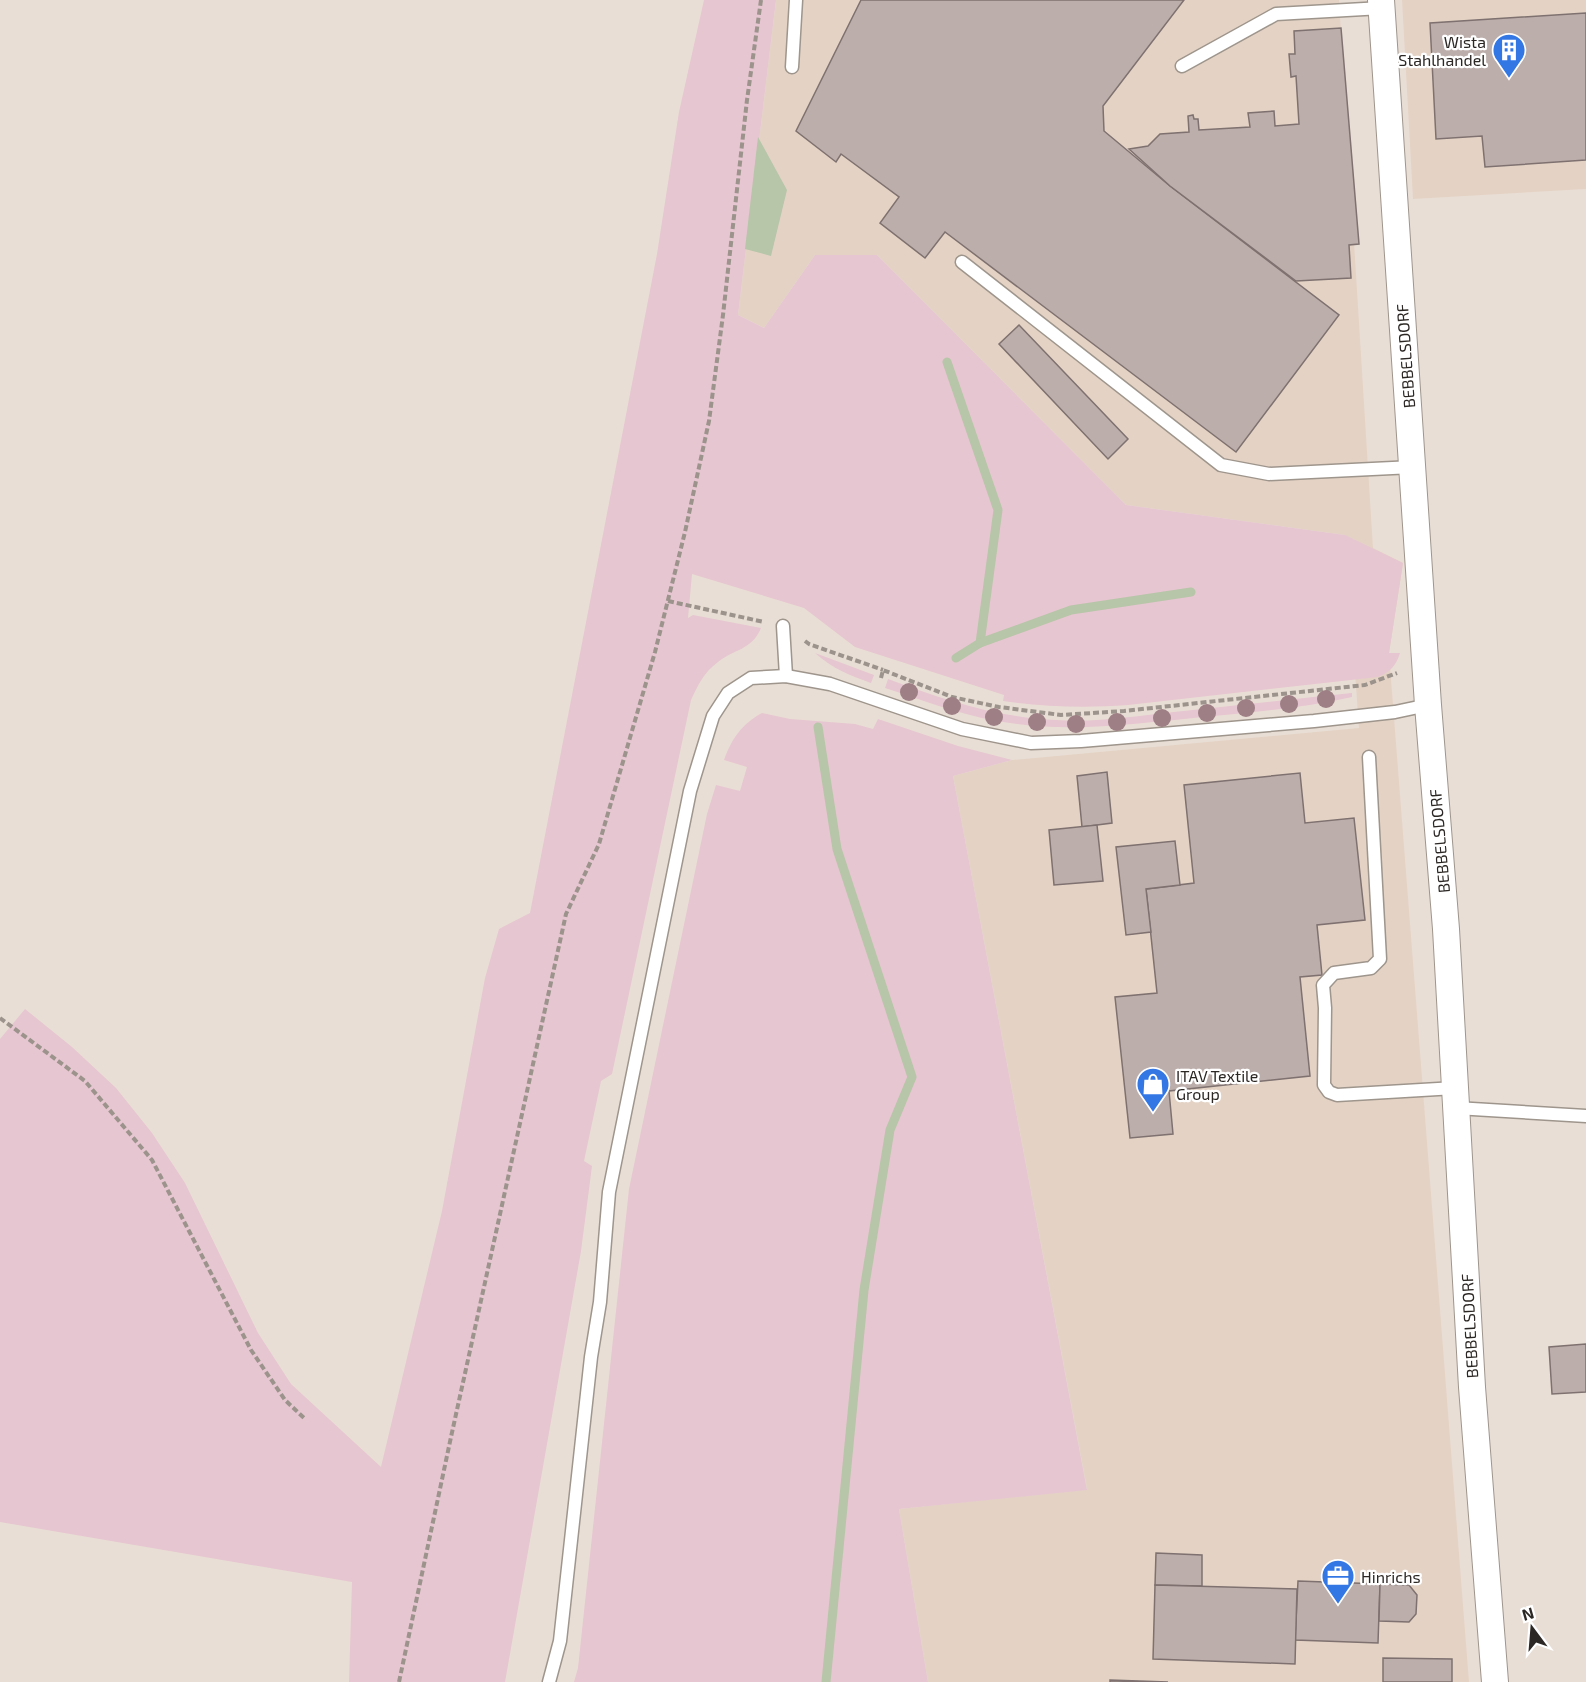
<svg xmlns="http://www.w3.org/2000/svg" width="1586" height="1682" font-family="'Exo 2',sans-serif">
	<rect width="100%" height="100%" fill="#e9ded5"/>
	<!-- built -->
	<g fill="#e4d3c5">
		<polygon points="776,0 1339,0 1373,548 1403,563 1389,653 1469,1682 928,1682 899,1509 1087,1489 953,776 1012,760 1359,728 1345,535 1126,505 877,255 815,255 764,328 738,315"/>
		<polygon points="1402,0 1586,0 1586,189 1413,199"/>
	</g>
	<!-- green -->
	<g fill="#e6c6d0">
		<path d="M 704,0 L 776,0 L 738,315 L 764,328 L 815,255 L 877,255 L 1126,505 L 1345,535 L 1403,563 L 1389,653 L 1400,653 C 1396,666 1390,672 1378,677 L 1128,705 C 1086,708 1045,707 1003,701 L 1004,695 L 855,647 L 804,608 L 692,574 L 688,618 L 693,615 L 761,628 C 752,650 734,649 718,662 C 704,672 698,685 691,700 L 612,1074 L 601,1081 L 584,1161 L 592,1166 L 581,1251 L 505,1682 L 349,1682 L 352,1582 L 0,1522 L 0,1039 L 25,1009 L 72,1047 L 116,1088 L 152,1133 L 185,1183 L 258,1333 L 291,1384 L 381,1467 L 442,1211 L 485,978 L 499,929 L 530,913 L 657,254 L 679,112 Z"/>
		<path d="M 815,653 L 874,675 L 871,683 C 849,675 833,669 815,653 Z"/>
		<path d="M 888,679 C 944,700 995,717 1056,720 C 1095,723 1136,716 1174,712 C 1234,706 1293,699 1352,693 L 1352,697 C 1303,708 1253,712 1203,717 C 1141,723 1079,732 1017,724 C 971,719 928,702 885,688 Z"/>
		<path d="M 762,713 L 790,719 L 855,724 L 873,729 L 878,719 L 958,746 L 1012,760 L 953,776 L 1087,1490 L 899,1509 L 928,1682 L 574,1682 L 578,1668 L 629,1189 L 707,814 L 716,785 L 740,791 L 747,767 L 724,760 C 732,738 742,724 762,713 Z"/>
	</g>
	<!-- water -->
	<polygon fill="#b7c5a8" points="758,137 787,190 771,256 745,249"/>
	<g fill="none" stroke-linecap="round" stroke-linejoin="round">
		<!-- stream -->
		<g stroke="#b7c5a8" stroke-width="9">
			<polyline points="947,362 998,510 980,643 956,658"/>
			<polyline points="980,643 1071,610 1191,592"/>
			<polyline points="818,727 837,849 912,1077 890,1130 864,1290 826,1682"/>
		</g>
	</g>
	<!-- building -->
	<g fill="#bcaeab" stroke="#7e716f" stroke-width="1.5">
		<polygon points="861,0 1184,0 1103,106 1104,131 1170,186 1339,315 1236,452 945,232 925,258 880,223 899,197 841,154 836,162 796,131"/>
		<polygon points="1586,13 1586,160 1485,167 1482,136 1436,139 1430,23"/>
		<polygon points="1341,28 1359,244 1349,245 1351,278 1296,281 1170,186 1129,149 1148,146 1160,134 1189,132 1188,116 1193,115 1194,119 1198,119 1199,130 1250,127 1248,113 1274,111 1275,126 1299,124 1296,76 1291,77 1289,54 1295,54 1294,31"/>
		<polygon points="1019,325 1128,439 1108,459 999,344"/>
		<polygon points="1107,772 1112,823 1082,827 1077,776"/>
		<polygon points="1300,773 1305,823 1354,818 1365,920 1317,925 1322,975 1300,977 1310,1076 1169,1091 1173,1134 1130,1138 1115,997 1157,993 1146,889 1194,883 1184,785"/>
		<polygon points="1097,825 1103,881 1054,885 1049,830"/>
		<polygon points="1175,841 1180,885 1146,889 1151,932 1126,935 1116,847"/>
		<polygon points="1586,1344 1586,1392 1552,1394 1549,1347"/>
		<polygon points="1156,1553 1202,1555 1202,1586 1155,1585"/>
		<polygon points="1298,1581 1380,1584 1378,1643 1295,1640"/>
		<polygon points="1380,1584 1409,1585 1417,1595 1416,1614 1409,1622 1379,1621"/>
		<polygon points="1155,1585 1297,1589 1295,1664 1153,1659"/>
		<polygon points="1383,1658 1452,1659 1452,1682 1383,1682"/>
		<polygon points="1110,1680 1168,1682 1110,1682"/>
	</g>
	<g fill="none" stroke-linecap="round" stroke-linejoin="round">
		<!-- lane casing -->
		<g stroke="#9e958c" stroke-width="15">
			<g id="lane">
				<polyline points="1182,66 1276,14 1382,8"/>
				<polyline points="792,67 796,0"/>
				<polyline points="962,262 1221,465 1269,474 1413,467"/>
				<polyline points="783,626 786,676"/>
				<polyline points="1369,757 1380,959 1371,968 1334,973 1323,985 1325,1008 1324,1085 1329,1092 1337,1095 1455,1088"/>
				<polyline points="1456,1108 1586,1116"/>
				<polyline points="549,1682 560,1641 591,1357 600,1302 609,1192 690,791 713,716 728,693 751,678 786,676 830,684 962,729 1031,743 1081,741 1314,721 1395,712 1428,705"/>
			</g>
		</g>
		<!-- street casing -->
		<g stroke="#9e958c" stroke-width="28">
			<polyline id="street" points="1381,0 1428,705 1446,929 1472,1387 1495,1682"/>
		</g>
		<!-- path -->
		<g stroke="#9b938c" stroke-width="4" stroke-dasharray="6 3" stroke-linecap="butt">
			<polyline points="668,601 764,622"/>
			<polyline points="805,641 809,644 883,670"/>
			<polyline points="881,678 883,670 952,697 999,707 1061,715 1124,711 1365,685 1397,673"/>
			<polyline points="0,1018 85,1081 152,1160 251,1350 285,1400 304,1418"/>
			<polyline points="399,1682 451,1437 566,914 599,844 655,652 685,532 709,421 723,315 747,100 761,0"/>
		</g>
		<!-- lane -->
		<use href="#lane" stroke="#fff" stroke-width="12"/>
		<!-- street -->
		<use href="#street" stroke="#fff" stroke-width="26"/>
	</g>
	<!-- trees -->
	<g fill="#9e7f85">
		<circle cx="909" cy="692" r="9"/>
		<circle cx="1326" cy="699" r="9"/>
		<circle cx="1289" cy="704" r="9"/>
		<circle cx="952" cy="706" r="9"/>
		<circle cx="1246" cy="708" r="9"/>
		<circle cx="1207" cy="713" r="9"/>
		<circle cx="994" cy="717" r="9"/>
		<circle cx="1162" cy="718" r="9"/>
		<circle cx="1037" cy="722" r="9"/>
		<circle cx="1117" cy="722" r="9"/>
		<circle cx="1076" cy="724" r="9"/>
	</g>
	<!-- icons -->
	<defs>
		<g id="building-pin" transform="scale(1.725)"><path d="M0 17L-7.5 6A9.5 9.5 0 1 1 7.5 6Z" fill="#3377e5" stroke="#fff"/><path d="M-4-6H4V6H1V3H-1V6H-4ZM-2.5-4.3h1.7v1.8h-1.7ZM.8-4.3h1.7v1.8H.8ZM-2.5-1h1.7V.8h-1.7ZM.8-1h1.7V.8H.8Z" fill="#fff"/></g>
		<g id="shop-pin" transform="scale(1.725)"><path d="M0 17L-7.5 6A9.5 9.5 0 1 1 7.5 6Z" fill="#3377e5" stroke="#fff"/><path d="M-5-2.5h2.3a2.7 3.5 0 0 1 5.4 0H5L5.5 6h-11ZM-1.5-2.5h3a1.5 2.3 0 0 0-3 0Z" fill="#fff"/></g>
		<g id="office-pin" transform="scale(1.725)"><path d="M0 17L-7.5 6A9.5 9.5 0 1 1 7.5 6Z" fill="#3377e5" stroke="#fff"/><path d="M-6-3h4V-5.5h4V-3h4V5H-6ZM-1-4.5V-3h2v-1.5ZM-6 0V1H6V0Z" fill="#fff"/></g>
	</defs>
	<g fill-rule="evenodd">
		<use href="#building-pin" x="1509" y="50"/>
		<use href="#shop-pin" x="1153" y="1084"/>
		<use href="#office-pin" x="1338" y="1576"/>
	</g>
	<g text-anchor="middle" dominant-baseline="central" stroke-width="4.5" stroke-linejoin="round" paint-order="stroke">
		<!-- poi labels -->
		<g font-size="16" fill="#2b2724" stroke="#fff" text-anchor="start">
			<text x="1486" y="41" text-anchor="end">Wista<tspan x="1486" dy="18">Stahlhandel</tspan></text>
			<text x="1176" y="1075">ITAV Textile<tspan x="1176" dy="18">Group</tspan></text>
			<text x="1361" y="1576">Hinrichs</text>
		</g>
		<!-- street labels -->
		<g font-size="16" fill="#2b2724" stroke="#fff">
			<text transform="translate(1405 356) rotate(-94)">BEBBELSDORF</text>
			<text transform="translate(1439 841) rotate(-95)">BEBBELSDORF</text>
			<text transform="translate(1469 1326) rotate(-93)">BEBBELSDORF</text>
		</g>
	</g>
	<!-- north arrow -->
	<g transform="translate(1532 1628) rotate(344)" stroke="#ffffff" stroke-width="4.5" paint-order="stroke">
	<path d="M0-4.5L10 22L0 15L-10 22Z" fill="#2b2724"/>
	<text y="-9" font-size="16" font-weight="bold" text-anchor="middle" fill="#2b2724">N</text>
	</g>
</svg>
